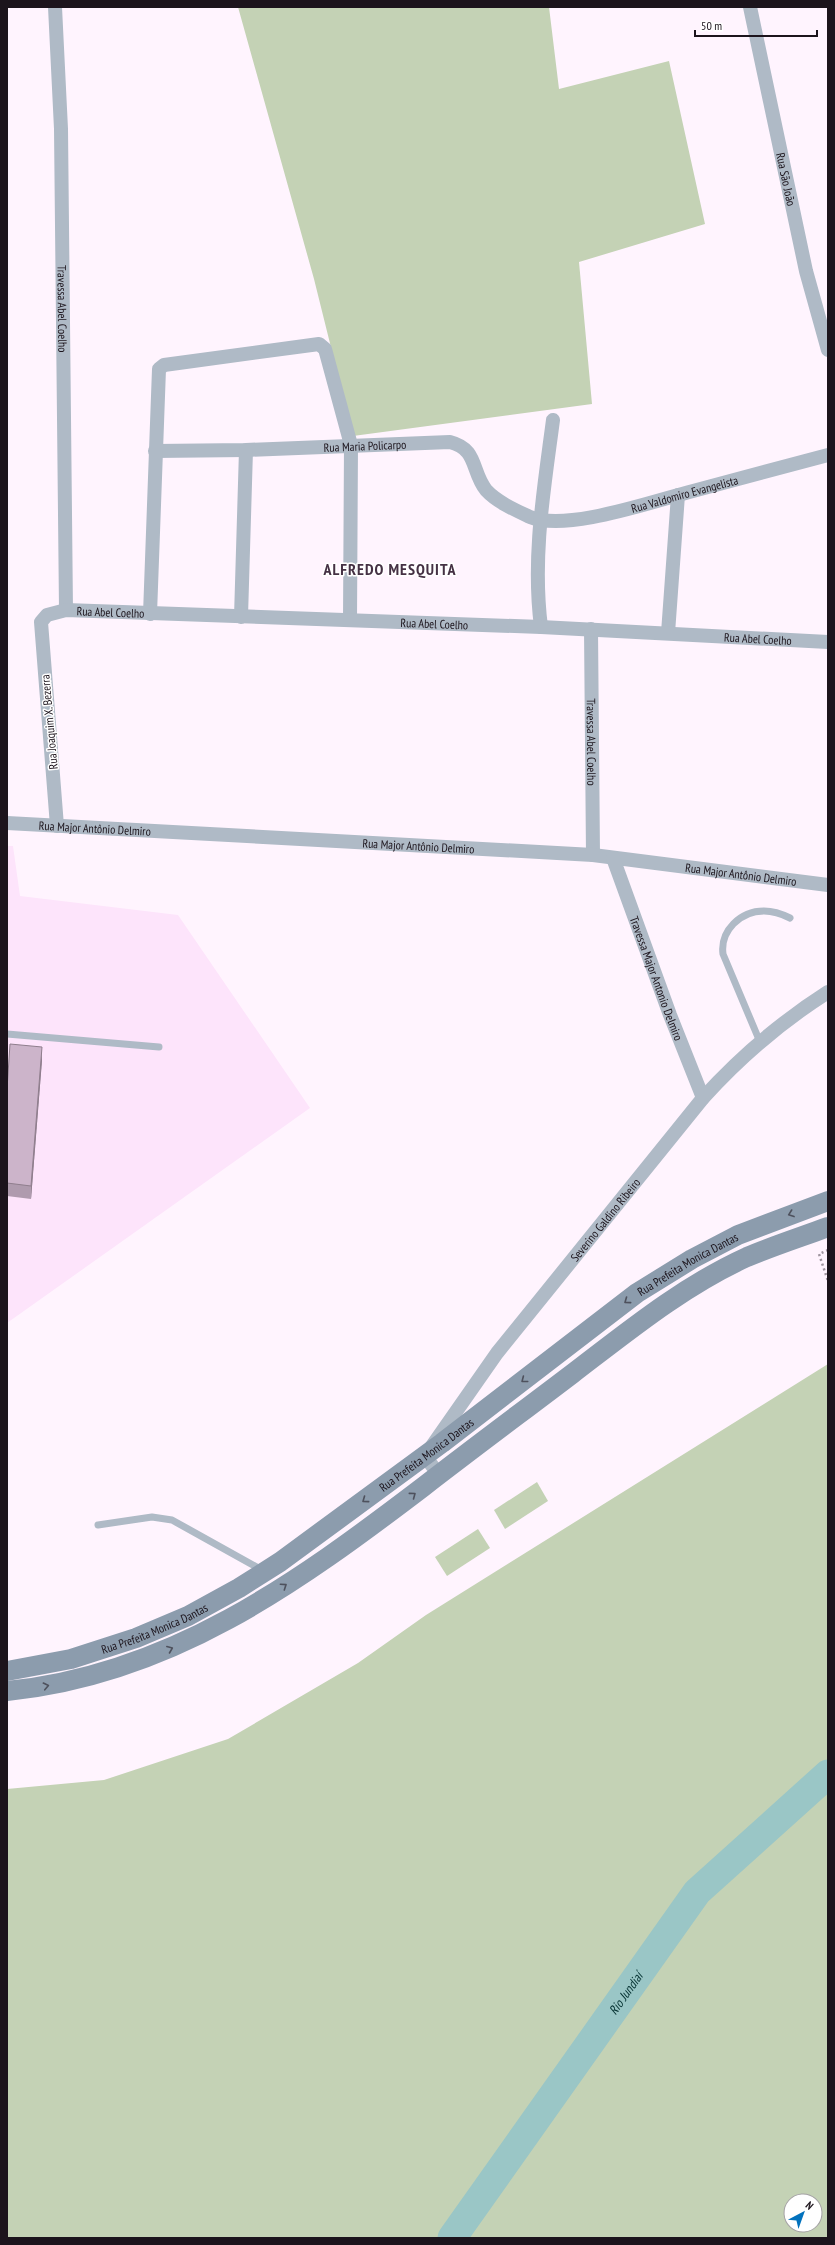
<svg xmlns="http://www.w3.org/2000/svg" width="835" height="2245" font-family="'PT Sans Narrow',sans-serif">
	<rect width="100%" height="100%" fill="#fff4fe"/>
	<!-- built -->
	<polygon fill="#fde4fb" points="7,846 13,846 20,896 178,915 310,1108 7,1323"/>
	<!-- green -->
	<g fill="#c4d2b5" fill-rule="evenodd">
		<polygon points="238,7 549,7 559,89 669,61 705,224 579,262 592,404 353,436 314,279"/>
		<path d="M 828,1364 L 828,2238 L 7,2238 L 7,1789 L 104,1780 L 228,1739 L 358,1663 L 426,1615 ZM 791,2201 L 815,2201 L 815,2225 L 791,2225 Z"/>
		<polygon points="537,1482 548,1501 505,1529 494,1510"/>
		<polygon points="478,1529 490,1548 447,1576 435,1557"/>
	</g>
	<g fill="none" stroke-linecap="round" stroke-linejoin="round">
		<!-- river -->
		<path stroke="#9ac6c6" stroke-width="29" id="s1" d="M 452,2238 L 697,1892 L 828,1774"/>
		<!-- path -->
		<polyline stroke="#9f959f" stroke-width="2.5" stroke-dasharray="2 3" stroke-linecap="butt" points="828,1250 819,1254 828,1281"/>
		<!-- service -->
		<g stroke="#afbac6" stroke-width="7">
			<polyline points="7,1034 159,1047"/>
			<path d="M 760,1042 L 723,954 C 720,931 740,911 764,911 C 774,911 782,914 790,918"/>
			<polyline points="98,1525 152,1517 172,1520 262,1570"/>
		</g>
		<!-- minor -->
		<g stroke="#afbac6" stroke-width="14">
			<path id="s2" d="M 55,7 L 61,129 L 66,610"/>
			<path id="s3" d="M 750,7 L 806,271 L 828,350"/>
			<path id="s4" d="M 155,451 L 246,450 L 450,442 C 478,449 471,471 486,490 C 497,502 515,510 530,517 C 567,532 653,501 693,491 C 738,479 783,467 828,455"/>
			<polyline points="150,614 159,369 164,365 319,344 325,349 351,445 350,620"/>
			<polyline points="241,617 246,450"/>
			<path d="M 541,627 C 532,557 544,489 553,420"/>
			<path id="s5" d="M 591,629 L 593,855"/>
			<polyline points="668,633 678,495"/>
			<path id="s6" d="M 7,823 L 593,855 L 828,885"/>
			<path id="s7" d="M 57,826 L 41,622 L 47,615 L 66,610 L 541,627 L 828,642"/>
			<path id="s8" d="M 613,858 L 670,1015 L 703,1098"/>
			<path id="s9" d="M 439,1475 L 425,1456 L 497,1353 L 703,1098 C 740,1057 781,1022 828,992"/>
		</g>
		<!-- secondary -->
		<g stroke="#8c9cad" stroke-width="20">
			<path id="s10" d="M 7,1671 L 71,1659 L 136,1638 L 188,1616 L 239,1588 L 280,1562 L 442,1443 L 637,1293 L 692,1259 L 738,1235 L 828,1201"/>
			<path d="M 7,1691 C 170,1675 297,1583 423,1487 C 472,1449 522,1412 572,1374 C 627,1332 683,1286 747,1257 C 773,1246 801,1237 828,1227"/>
		</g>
	</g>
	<!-- wall -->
	<polygon fill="#af9bae" points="42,1060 31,1199 7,1196 7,1089"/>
	<!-- shaded-wall -->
	<polygon fill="#8f7e8d" points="42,1047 42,1060 31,1199 31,1186"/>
	<!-- building -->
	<polygon fill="#ccb4ca" stroke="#8f7e8d" points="10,1044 42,1047 31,1186 7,1183 7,1089"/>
	<!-- one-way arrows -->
	<defs><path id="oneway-chevron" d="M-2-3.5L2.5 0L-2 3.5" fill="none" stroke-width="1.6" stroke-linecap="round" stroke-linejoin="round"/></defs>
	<g stroke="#4e515d">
		<use href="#oneway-chevron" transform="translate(791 1214) rotate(160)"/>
		<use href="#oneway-chevron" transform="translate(627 1301) rotate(144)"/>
		<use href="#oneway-chevron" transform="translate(524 1380) rotate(142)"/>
		<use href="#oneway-chevron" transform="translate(413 1495) rotate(-37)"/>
		<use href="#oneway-chevron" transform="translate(365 1500) rotate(144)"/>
		<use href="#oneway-chevron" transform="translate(284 1586) rotate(-34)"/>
		<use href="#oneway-chevron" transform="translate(170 1649) rotate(-22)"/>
		<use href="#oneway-chevron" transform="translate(46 1686) rotate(-12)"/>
	</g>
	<g text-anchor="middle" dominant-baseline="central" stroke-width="3" stroke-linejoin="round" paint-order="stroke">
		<!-- street labels -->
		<g font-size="12" fill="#1c141c" stroke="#fff">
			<text stroke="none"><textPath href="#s3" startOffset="176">Rua São João</textPath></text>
			<text stroke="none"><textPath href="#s2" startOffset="302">Travessa Abel Coelho</textPath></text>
			<text stroke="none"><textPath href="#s4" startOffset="210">Rua Maria Policarpo</textPath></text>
			<text stroke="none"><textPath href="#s4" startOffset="568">Rua Valdomiro Evangelista</textPath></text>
			<text stroke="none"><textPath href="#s7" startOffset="278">Rua Abel Coelho</textPath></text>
			<text stroke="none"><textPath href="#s7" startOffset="602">Rua Abel Coelho</textPath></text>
			<text stroke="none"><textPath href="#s7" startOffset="926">Rua Abel Coelho</textPath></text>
			<text transform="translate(49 722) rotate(-95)">Rua Joaquim X. Bezerra</text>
			<text stroke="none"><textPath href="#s5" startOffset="113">Travessa Abel Coelho</textPath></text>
			<text stroke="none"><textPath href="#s6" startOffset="88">Rua Major Antônio Delmiro</textPath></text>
			<text stroke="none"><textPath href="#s6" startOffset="412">Rua Major Antônio Delmiro</textPath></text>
			<text stroke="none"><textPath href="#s6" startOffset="736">Rua Major Antônio Delmiro</textPath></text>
			<text stroke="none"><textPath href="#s8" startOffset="128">Travessa Major Antonio Delmiro</textPath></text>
			<text stroke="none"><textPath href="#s9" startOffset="321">Severino Galdino Ribeiro</textPath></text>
			<text stroke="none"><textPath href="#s10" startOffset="802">Rua Prefeita Monica Dantas</textPath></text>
			<text stroke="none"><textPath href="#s10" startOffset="478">Rua Prefeita Monica Dantas</textPath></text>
			<text stroke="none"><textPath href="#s10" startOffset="154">Rua Prefeita Monica Dantas</textPath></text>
		</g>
		<!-- water labels -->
		<g font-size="13" font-style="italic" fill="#053232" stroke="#fff">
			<text stroke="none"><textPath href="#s1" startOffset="300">Rio Jundiaí</textPath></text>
		</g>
		<!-- district labels -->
		<g font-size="16" font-weight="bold" letter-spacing="1" fill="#453144" stroke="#fff">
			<text x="390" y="569">ALFREDO MESQUITA</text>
		</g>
	</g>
	<!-- border -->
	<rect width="835" height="2245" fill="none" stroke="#1c141c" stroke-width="16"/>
	<!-- north arrow -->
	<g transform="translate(803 2213) rotate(41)"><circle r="19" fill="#ffffff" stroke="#a4a1a4"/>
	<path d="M0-3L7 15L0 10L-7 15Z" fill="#0272bd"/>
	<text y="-6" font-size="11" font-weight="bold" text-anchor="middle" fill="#1c141c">N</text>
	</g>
	<!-- scale -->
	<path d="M695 30v6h122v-6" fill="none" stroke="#1c141c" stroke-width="2"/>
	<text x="701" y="30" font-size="12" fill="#1c141c" stroke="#ffffff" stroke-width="3" paint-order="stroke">50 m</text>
</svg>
